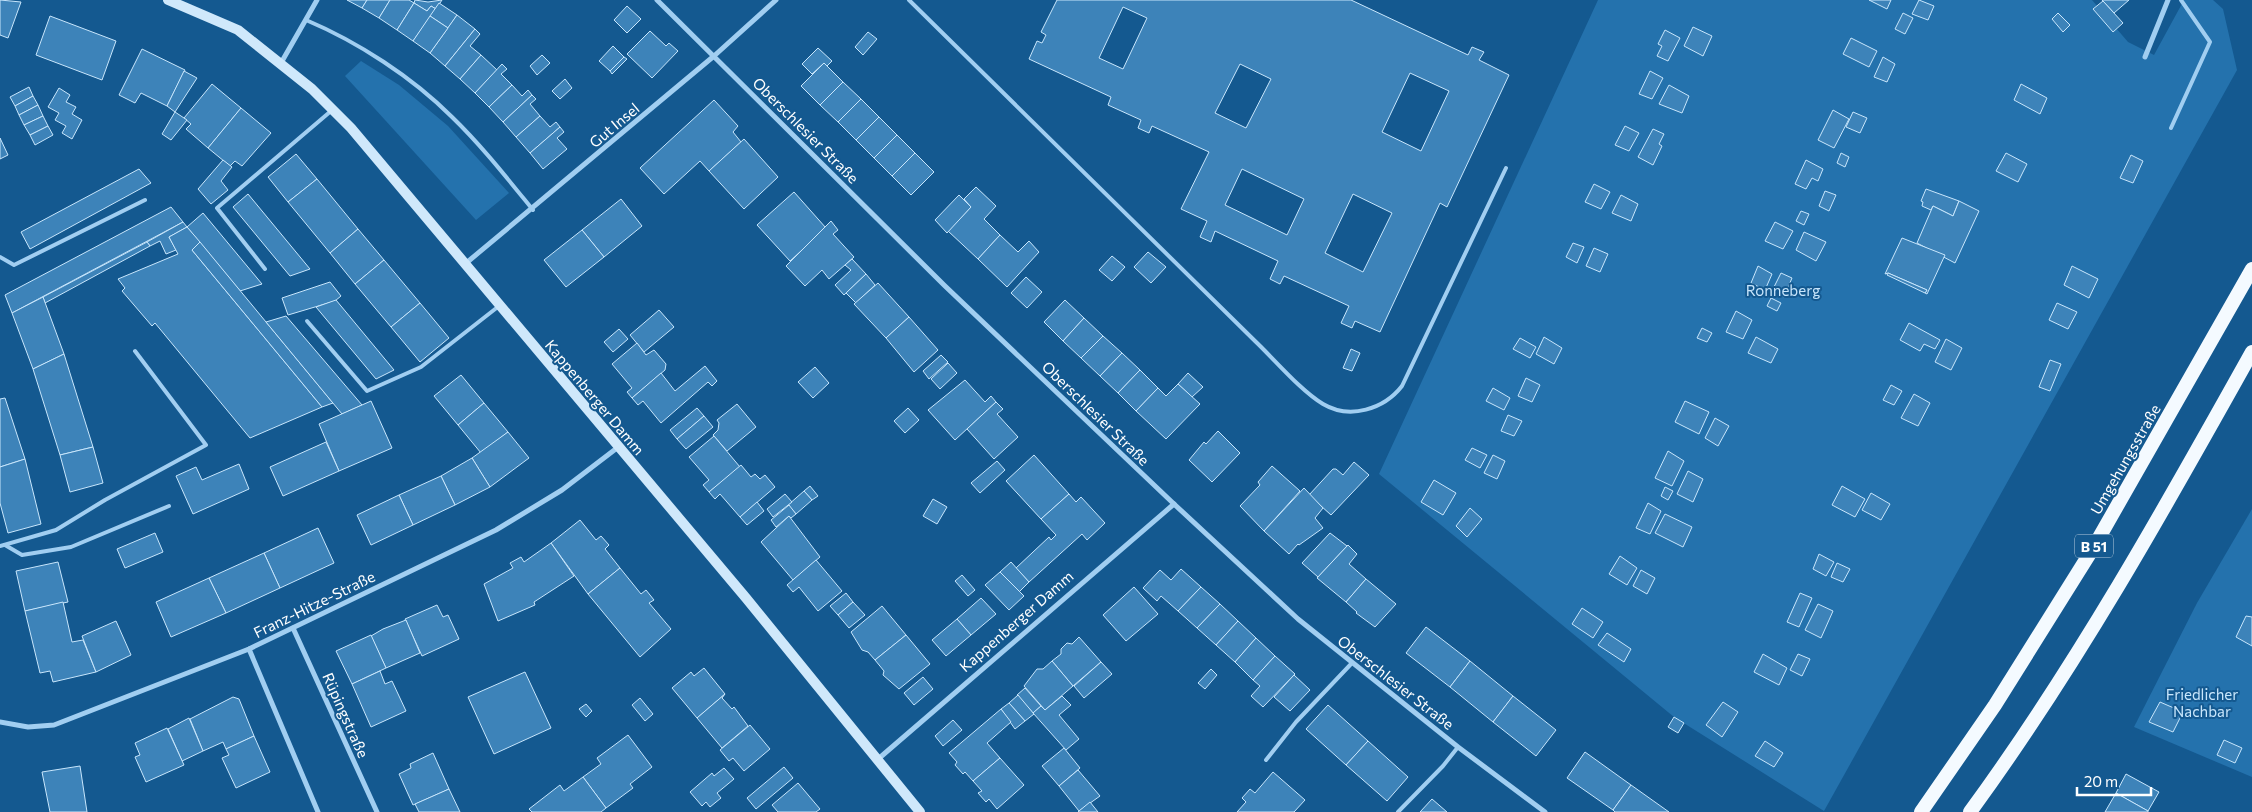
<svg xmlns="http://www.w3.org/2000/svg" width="2252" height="812" font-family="Commissioner,sans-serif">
	<rect width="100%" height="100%" fill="#145990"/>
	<!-- green -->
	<g fill="#2472ad">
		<polygon points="1598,0 2092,0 2128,42 2154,55 2184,0 2213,0 2223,9 2237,70 1824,811 1674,717 1379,474"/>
		<polygon points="361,61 399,85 448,126 509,193 476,220 345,76"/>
		<polygon points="2252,509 2252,777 2134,727 2197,603"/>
	</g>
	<!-- building -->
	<g fill="#3d83b9" stroke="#c8e6fc" fill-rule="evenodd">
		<polygon points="0,0 21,2 8,38 0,35"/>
		<polygon points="347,0 367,0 362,8"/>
		<polygon points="367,0 390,0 379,18 362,8"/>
		<polygon points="390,0 409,0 414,3 397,30 379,18"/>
		<polygon points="415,0 428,2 442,0 436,9 431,6 427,11 414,3"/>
		<path d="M 1057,0 L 1351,0 L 1468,55 L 1472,47 L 1484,52 L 1479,60 L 1509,75 L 1447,207 L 1440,203 L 1380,332 L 1355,321 L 1352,328 L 1341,323 L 1349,306 L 1284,276 L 1280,284 L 1270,279 L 1278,261 L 1215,231 L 1211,242 L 1200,237 L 1207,221 L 1181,209 L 1209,152 L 1152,126 L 1149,133 L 1138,128 L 1141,120 L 1108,105 L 1111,97 L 1029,59 L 1037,41 L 1042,43 L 1046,35 L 1041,32 ZM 1123,7 L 1147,18 L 1123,69 L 1099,58 ZM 1240,64 L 1271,79 L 1246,128 L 1215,113 ZM 1410,73 L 1449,91 L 1421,151 L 1382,132 ZM 1242,169 L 1304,199 L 1287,235 L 1225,205 ZM 1353,194 L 1392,213 L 1363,272 L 1325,253 Z"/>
		<polygon points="1869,0 1891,0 1887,9"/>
		<polygon points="1919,0 1934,6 1928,20 1912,14"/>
		<polygon points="2102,0 2129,0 2114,13"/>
		<polygon points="2103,1 2123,23 2113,32 2093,9"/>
		<polygon points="414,3 427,11 431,6 436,9 413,41 397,30"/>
		<polygon points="439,3 457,15 448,28 430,16"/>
		<polygon points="627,6 641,19 627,33 614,20"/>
		<polygon points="1903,13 1913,18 1905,34 1895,29"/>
		<polygon points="2058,13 2070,25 2063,32 2052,19"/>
		<polygon points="457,15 475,29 445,66 430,53"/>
		<polygon points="50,16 116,41 102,80 36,55"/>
		<polygon points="430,16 448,28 430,53 413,41"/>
		<polygon points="1693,27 1712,36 1703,56 1684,46"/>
		<polygon points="475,29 480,34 470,46 481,55 460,79 445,66"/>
		<polygon points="1665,30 1680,38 1668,61 1657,56 1662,46 1658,44"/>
		<polygon points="650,31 666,46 669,43 678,51 652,78 627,54"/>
		<polygon points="868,32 877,39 863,55 855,47"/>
		<polygon points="1851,38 1877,51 1869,67 1843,54"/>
		<polygon points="613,46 624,57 610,71 599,61"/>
		<polygon points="818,48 832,61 827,66 824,63 812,74 802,64"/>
		<polygon points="142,49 185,70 167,106 141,93 135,103 119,95"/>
		<polygon points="481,55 497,70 475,93 460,79"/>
		<polygon points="542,55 550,63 537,75 530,66"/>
		<polygon points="624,57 627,59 612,74 610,71"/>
		<polygon points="1883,57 1895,64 1887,82 1874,77"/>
		<polygon points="824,63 843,82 820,105 801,86"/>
		<polygon points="502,64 507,69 501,74 512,85 489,107 475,93"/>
		<polygon points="184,71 197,78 175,112 167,106"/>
		<polygon points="1650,71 1663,78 1652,99 1639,94"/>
		<polygon points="565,79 572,88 560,99 552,91"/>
		<polygon points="843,82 861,99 838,122 820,105"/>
		<polygon points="212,84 241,108 208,148 186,129 191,124 184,118"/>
		<polygon points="2021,84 2047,98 2040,114 2014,100"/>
		<polygon points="512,85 522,96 528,90 532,95 503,122 489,107"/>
		<polygon points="1669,85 1689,96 1682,113 1659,104"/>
		<polygon points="29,87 33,96 15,106 10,97"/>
		<polygon points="59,88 70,95 66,102 76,107 72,114 82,120 72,139 62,133 66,126 55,120 59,113 48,107"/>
		<polygon points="532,95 536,99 530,104 540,116 516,137 503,122"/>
		<polygon points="33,96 38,105 19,115 15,106"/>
		<polygon points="861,99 879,117 856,140 838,122"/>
		<polygon points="714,100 738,126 733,132 741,142 709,171 700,161 664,194 640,168"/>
		<polygon points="38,105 43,116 24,125 19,115"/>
		<polygon points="241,108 271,133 242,166 235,161 230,166 208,148"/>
		<polygon points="1833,110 1849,119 1834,148 1818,140"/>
		<polygon points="175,112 187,120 171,140 162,134"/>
		<polygon points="1853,112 1867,118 1860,133 1846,127"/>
		<polygon points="43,116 48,126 30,135 24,125"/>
		<polygon points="540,116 550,127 556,122 560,127 530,153 516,137"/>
		<polygon points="879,117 897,135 874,158 856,140"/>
		<polygon points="48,126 53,135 35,145 30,135"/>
		<polygon points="1625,126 1639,133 1629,151 1615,145"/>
		<polygon points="560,127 564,132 557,138 567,149 543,169 530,153"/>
		<polygon points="1653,129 1664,134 1659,144 1662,146 1653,165 1638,157"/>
		<polygon points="897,135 915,153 892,176 874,158"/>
		<polygon points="0,138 8,155 0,159"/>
		<polygon points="744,139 778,177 744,209 709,171"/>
		<polygon points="915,153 934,172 911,195 892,176"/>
		<polygon points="1841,153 1849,157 1845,167 1837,163"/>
		<polygon points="2006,153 2027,164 2018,182 1996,171"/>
		<polygon points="296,154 317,179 288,202 268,177"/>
		<polygon points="2131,155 2143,161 2133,183 2120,178"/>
		<polygon points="223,160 232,167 221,181 228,190 211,204 198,189"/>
		<polygon points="1806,160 1823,169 1818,181 1812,178 1806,189 1795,184"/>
		<polygon points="139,169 151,183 30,249 21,232"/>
		<polygon points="317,179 358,229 330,253 288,202"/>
		<polygon points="1594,184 1610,192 1601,209 1585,202"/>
		<polygon points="976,187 996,206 984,219 1000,235 978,259 948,231 971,207 964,199"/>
		<polygon points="1926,189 1959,201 1953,216 1933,206 1931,210 1922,206 1923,202 1921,201"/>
		<polygon points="1825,191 1836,195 1829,211 1819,206"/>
		<polygon points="794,192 826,228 790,261 757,225"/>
		<polygon points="248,194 310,269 290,276 233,207"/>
		<polygon points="959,195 971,207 947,233 935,220"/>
		<polygon points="1621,195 1638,204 1631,221 1612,213"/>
		<polygon points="621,199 642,226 604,257 582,230"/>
		<polygon points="1959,201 1979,211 1955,263 1917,243 1933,206 1953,216"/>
		<polygon points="171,207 183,222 12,313 5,295"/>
		<polygon points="1801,211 1809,214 1804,225 1796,221"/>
		<polygon points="203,213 262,284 240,291 187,227"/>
		<polygon points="831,221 838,230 833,234 854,257 829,279 822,270 805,286 786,266"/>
		<polygon points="183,222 187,227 169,237 176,250 166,254 160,241 150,246 147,242"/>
		<polygon points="1775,222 1793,231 1783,249 1765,241"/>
		<polygon points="187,227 200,242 192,250 322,407 250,438 155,323 152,326 122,291 125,288 118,279 178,254 169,237"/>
		<polygon points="358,229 384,260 355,284 330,253"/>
		<polygon points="582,230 604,257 566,287 544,260"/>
		<polygon points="1804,232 1826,242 1816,261 1796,250"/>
		<polygon points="1000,235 1018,252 1029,241 1039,252 1007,287 978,259"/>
		<polygon points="1902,238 1945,255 1927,294 1925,293 1927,290 1888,273 1885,274"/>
		<polygon points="147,242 150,246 45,303 43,297"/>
		<polygon points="200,242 266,322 333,403 322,407 192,250"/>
		<polygon points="1573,243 1584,247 1577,263 1566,257"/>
		<polygon points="1594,248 1608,254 1600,272 1586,266"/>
		<polygon points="1148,252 1166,267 1151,283 1134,267"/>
		<polygon points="1112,256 1125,267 1112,281 1099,270"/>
		<polygon points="852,259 866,274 844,295 835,285 851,270 845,265"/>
		<polygon points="384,260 420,303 391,327 355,284"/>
		<polygon points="1758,266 1772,274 1765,290 1751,283"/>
		<polygon points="2072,266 2098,279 2089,298 2064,285"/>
		<polygon points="1781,273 1792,278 1784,297 1772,291"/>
		<polygon points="1888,273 1927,290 1925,293 1887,275"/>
		<polygon points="866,274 875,285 856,303 846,293"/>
		<polygon points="1026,277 1042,292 1027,308 1011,293"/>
		<polygon points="330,282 341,296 335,301 288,315 282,298"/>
		<polygon points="878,283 909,317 886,338 854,304"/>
		<polygon points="43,297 64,354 33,369 12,313"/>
		<polygon points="1771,298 1781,303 1777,311 1767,306"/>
		<polygon points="336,300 394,370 376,379 316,307"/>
		<polygon points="1065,300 1084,318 1063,341 1044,322"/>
		<polygon points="420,303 449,338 420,362 391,327"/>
		<polygon points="2057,303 2077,312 2068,329 2049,320"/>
		<polygon points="659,310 674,327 644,352 630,335"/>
		<polygon points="1736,311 1752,320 1743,339 1726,332"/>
		<polygon points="286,316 362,405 342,414 266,322"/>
		<polygon points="909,317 938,350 914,372 886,338"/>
		<polygon points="1084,318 1103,336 1081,358 1063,341"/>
		<polygon points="1909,323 1940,340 1935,349 1924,344 1920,351 1900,340"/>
		<polygon points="1702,328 1712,333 1707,342 1697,338"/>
		<polygon points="619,329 628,339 613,352 604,342"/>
		<polygon points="1103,336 1122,353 1100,376 1081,358"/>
		<polygon points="1544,337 1562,348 1554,364 1536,354"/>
		<polygon points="1756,337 1778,349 1771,363 1748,353"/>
		<polygon points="1520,338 1536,347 1530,358 1513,349"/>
		<polygon points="1946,339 1962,348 1951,370 1935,362"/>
		<polygon points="637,343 646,355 654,350 666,364 665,370 632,398 627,392 632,388 612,364"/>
		<polygon points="1351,349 1360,353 1352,371 1343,368"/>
		<polygon points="1122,353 1140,370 1118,393 1100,376"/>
		<polygon points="64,354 93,447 60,455 33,369"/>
		<polygon points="941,355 948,362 929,379 923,371"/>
		<polygon points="2050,360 2061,364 2050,391 2039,387"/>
		<polygon points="948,363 957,373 940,389 931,379"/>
		<polygon points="705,366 717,381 712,386 708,382 661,423 643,401 638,405 632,398 661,373 675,391"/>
		<polygon points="815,367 829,383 813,398 798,382"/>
		<polygon points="1140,370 1158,388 1136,411 1118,393"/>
		<polygon points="1188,373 1203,387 1192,397 1178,384"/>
		<polygon points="461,375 484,403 458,425 434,396"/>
		<polygon points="1526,378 1540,385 1532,402 1518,396"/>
		<polygon points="965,380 985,402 991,396 996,402 955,440 928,410"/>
		<polygon points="1178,384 1200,404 1166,439 1136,411 1158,388 1166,396"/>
		<polygon points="1891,385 1902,391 1894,405 1883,400"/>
		<polygon points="1493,388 1510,398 1504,410 1486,401"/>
		<polygon points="1914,394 1930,403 1918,426 1901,418"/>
		<polygon points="5,398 25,459 0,467 0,399"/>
		<polygon points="371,401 392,448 339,471 319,424"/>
		<polygon points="1685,401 1709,412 1699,434 1675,422"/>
		<polygon points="996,402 1003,409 997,414 1018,437 994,459 967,429"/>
		<polygon points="484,403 508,432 481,453 458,425"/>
		<polygon points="737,404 756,427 727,451 713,435 718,430 719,423 717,420"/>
		<polygon points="697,408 704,416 677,439 670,430"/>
		<polygon points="908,408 919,420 905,433 894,421"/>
		<polygon points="1508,415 1522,421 1514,436 1501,431"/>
		<polygon points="704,416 713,427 686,449 677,439"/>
		<polygon points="1715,418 1729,426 1718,446 1705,438"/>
		<polygon points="1218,431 1240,453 1212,482 1189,460 1204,442 1206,444"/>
		<polygon points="508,432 529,458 490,487 472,458"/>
		<polygon points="714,436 740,467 709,492 703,485 709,480 689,457"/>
		<polygon points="326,442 339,471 283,496 270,467"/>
		<polygon points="93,447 103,483 70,492 60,455"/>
		<polygon points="1472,448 1487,455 1480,468 1465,460"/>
		<polygon points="1668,451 1684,461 1672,486 1655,478"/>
		<polygon points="1034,455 1069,494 1041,519 1006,481"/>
		<polygon points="1493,455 1505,461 1497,479 1484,473"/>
		<polygon points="472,458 490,487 455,505 441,476"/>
		<polygon points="25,459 41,524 8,533 0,503 0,467"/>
		<polygon points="997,461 1005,470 980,493 971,483"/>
		<polygon points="1354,462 1369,475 1331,515 1309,495 1333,469 1336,469 1343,475"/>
		<polygon points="239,464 249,489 193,514 176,476 196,467 202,480"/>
		<polygon points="741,465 751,477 755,474 760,479 765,475 775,487 740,517 720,494 715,499 709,492"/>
		<polygon points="1272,466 1300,491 1264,531 1240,506 1260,485 1258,482"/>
		<polygon points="1688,471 1703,479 1693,502 1677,494"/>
		<polygon points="441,476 455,505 413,525 399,495"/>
		<polygon points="1434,480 1456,493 1443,515 1421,502"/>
		<polygon points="810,486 818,496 812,500 804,491"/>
		<polygon points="1842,486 1865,499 1855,517 1832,505"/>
		<polygon points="1665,487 1673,491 1668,500 1661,496"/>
		<polygon points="1304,488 1323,508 1315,518 1323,528 1299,545 1298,544 1289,554 1264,531"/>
		<polygon points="804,491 812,500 796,514 788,505"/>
		<polygon points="1871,493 1890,504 1881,520 1862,510"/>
		<polygon points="785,494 792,502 773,517 767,509"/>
		<polygon points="1069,494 1076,502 1081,497 1105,523 1087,540 1082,534 1029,582 1016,568 1049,537 1051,540 1056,535 1041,519"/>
		<polygon points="399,495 413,525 371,545 357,515"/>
		<polygon points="933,499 947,507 937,524 923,516"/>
		<polygon points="757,502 764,511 747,525 740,517"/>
		<polygon points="1648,503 1661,511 1650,534 1636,528"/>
		<polygon points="789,505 796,514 791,518 789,516 776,527 771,520"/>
		<polygon points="1470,508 1482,519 1467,537 1456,526"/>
		<polygon points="1665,514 1692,527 1683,547 1655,533"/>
		<polygon points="789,516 820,557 793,580 761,542"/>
		<polygon points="580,520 596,540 601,536 609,545 605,549 620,568 588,594 551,543"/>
		<polygon points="318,528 334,563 280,588 264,553"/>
		<polygon points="155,533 163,552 125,568 117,549"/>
		<polygon points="1330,533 1347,546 1318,577 1302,563"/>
		<polygon points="551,543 574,576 534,602 535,605 498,621 484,584 513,568 510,563 521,557 524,562"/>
		<polygon points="1348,545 1357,554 1349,564 1366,579 1346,602 1317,578"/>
		<polygon points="264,553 280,588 226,613 209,578"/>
		<polygon points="1819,554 1834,562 1826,576 1813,569"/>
		<polygon points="1620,556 1637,568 1627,585 1609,574"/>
		<polygon points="816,560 842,591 818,611 799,587 793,592 787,585"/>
		<polygon points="58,562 68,602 25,611 16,571"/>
		<polygon points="1011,562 1029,582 1019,592 1000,572"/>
		<polygon points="1837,563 1850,569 1843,582 1831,577"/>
		<polygon points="620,568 641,594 646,590 654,600 649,603 671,629 640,657 588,594"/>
		<polygon points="1181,569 1201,587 1178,611 1161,596 1157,601 1143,588 1160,570 1171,580"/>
		<polygon points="1641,570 1655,578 1647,594 1633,586"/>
		<polygon points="1000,572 1024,596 1009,610 985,585"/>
		<polygon points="962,575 975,590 968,596 955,581"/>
		<polygon points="209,578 226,613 171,637 156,602"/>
		<polygon points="1366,579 1396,604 1375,627 1356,613 1357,612 1346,602"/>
		<polygon points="1134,587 1158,614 1126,641 1103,615"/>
		<polygon points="1201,587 1220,604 1197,628 1178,611"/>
		<polygon points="846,593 853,602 838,615 830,606"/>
		<polygon points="1800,593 1812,598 1799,627 1787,622"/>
		<polygon points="981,598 996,614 971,635 957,619"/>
		<polygon points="63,602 72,642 83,640 96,672 53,682 50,671 40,673 25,611"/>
		<polygon points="853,602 865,615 849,628 838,615"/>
		<polygon points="1220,604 1238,621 1216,645 1197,628"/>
		<polygon points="1818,604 1833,611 1821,638 1805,630"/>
		<polygon points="437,605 443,617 448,615 459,639 422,656 405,619"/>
		<polygon points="882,606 906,635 875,660 868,652 862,650 851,632"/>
		<polygon points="1582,608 1603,622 1593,638 1572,624"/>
		<polygon points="2246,616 2252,617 2252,646 2236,637"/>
		<polygon points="957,619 971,635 946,656 932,640"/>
		<polygon points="406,620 420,653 386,668 371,636 383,629"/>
		<polygon points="116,621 131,655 96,672 82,636"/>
		<polygon points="1238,621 1256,638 1235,662 1216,645"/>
		<polygon points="1426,627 1470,661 1450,687 1406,653"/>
		<polygon points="1607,633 1631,649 1624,662 1598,645"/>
		<polygon points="371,635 386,668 352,684 336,651"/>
		<polygon points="906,635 930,664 899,689 883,675 884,671 875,660"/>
		<polygon points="1079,637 1101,662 1073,686 1052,661 1061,654 1061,649 1067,643 1072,644"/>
		<polygon points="1256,638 1275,656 1253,680 1235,662"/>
		<polygon points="1763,654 1787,668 1779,685 1754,672"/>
		<polygon points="1798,654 1810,659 1802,676 1790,670"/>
		<polygon points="1275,656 1295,674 1263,707 1251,696 1260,686 1253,680"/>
		<polygon points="1052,661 1073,686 1045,710 1024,686 1037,669 1043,669"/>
		<polygon points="1470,661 1513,696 1493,722 1450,687"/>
		<polygon points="1101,662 1112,674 1084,698 1074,686"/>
		<polygon points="704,668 725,694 697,718 672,688 691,672 694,676"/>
		<polygon points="1211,669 1217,675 1205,689 1198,683"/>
		<polygon points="380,671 385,684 392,681 406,711 371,727 352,684"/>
		<polygon points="525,672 551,728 494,754 468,697"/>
		<polygon points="1294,675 1310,690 1290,711 1274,697"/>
		<polygon points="923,677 933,689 914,705 904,693"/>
		<polygon points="1025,688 1041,706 1033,713 1017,695"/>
		<polygon points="725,694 722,698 732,709 734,707 748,726 722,748 697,718"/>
		<polygon points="1018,695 1034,714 1025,721 1009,703"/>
		<polygon points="1062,696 1071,705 1059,715 1079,739 1066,750 1033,713 1041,706 1045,710"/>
		<polygon points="1513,696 1556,730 1536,756 1493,722"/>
		<polygon points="233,697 239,699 254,736 226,749 223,742 203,751 190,719"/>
		<polygon points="640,698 653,714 645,721 632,705"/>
		<polygon points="1723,702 1738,712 1722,737 1706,725"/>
		<polygon points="2160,702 2183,712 2173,732 2149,722"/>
		<polygon points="1009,703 1025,721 1015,729 1001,709"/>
		<polygon points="586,704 592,711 586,717 579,709"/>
		<polygon points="1328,705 1368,741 1346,765 1306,729"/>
		<polygon points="1001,709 1011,722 987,743 1000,758 973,781 965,772 963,774 955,765 957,762 949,753"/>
		<polygon points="1674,717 1684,723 1678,733 1668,727"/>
		<polygon points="189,718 203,751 182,761 168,729"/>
		<polygon points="953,720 962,730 943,746 935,736"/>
		<polygon points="750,725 770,749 744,771 733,758 729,761 720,750"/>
		<polygon points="167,728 184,765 146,782 135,757 140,755 135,743"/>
		<polygon points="628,735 652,767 630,784 633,788 606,808 583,777 601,764 597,758"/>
		<polygon points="254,736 270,772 236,788 222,758 229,755 226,749"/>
		<polygon points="2224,740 2242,748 2235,763 2217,755"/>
		<polygon points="1368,741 1408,777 1387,801 1346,765"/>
		<polygon points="1765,741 1783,753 1774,767 1755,756"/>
		<polygon points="1064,748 1080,768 1059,786 1042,766"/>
		<polygon points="1585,752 1631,785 1613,810 1567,778"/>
		<polygon points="433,753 449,789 413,805 399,774 411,768 410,764"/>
		<polygon points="1000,758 1024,785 997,809 989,799 986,802 978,793 982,791 973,781"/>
		<polygon points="80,766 87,812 50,812 42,772"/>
		<polygon points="784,767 793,778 756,809 747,798"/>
		<polygon points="724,768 734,779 717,793 721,798 710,807 706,802 702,806 690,792 712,773 714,776"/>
		<polygon points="1078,770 1100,796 1079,811 1059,786"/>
		<polygon points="1273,772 1305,800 1294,812 1237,812 1246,802 1242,798 1250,789 1255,793"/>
		<polygon points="2126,774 2159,792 2148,811 2116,793"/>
		<polygon points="583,777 606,808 601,812 532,812 529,809 560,785 564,791"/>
		<polygon points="798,783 820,809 816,812 778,812 772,805"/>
		<polygon points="1631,785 1669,812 1615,812 1613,810"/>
		<polygon points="449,789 460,812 419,812 415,804"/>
		<polygon points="2116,793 2148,811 2148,812 2105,812"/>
		<polygon points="1432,799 1447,812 1420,812"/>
		<polygon points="1090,802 1098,812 1078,812 1079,811"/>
	</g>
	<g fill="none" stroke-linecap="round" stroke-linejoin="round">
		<!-- service -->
		<g stroke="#a1cef1" stroke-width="4">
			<path d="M 909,0 L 1255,341 C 1274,359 1301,391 1323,404 C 1350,420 1384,409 1402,386 L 1506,168"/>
			<path d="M 306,20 C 358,42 412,77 452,117 C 481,145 507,178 533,210"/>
			<polyline points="2171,128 2210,42 2181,0"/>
			<polyline points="0,257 14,265 145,200"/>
			<polyline points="265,269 217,208 331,111"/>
			<polyline points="307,321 367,391 421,367 499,306"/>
			<polyline points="5,545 22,555 71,547 169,506"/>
			<polyline points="0,546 56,530 105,500 206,445 135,351"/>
			<polyline points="1266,760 1296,722 1351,664"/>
			<polyline points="1398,812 1443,766 1458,747"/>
		</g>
		<!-- minor -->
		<g stroke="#a1cef1" stroke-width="5">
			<polyline points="657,0 945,286 1174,504 1298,619 1458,747 1545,812"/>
			<polyline points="2145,57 2168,0"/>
			<polyline points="281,63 317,0"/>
			<polyline points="465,264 714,56 776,0"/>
			<polyline points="293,628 377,812"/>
			<polyline points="249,649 318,812"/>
			<polyline points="0,722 28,727 54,725 249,649 496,530 562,490 617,448"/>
			<polyline points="877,760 1174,504"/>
		</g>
		<!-- secondary -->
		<polyline stroke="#cfe8fb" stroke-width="10" points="168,0 238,30 312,89 351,128 746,598 920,812"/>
		<!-- trunk -->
		<g stroke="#f4faff" stroke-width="14">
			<polyline points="1921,812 1995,705 2092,550 2252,269"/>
			<path d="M 1970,812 C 2076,667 2165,508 2252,352"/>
		</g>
	</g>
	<g text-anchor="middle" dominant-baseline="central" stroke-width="4" stroke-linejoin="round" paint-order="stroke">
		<!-- shield labels -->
		<rect fill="#145990" stroke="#b8cdde" stroke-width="1" x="2075" y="534.5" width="38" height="23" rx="4"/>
		<g font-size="14" font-weight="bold" fill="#fff">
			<text x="2094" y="546">B 51</text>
		</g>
		<!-- street labels -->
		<g font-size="15" fill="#fff" stroke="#145990">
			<text transform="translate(614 125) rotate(-40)">Gut Insel</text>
			<text transform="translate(806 130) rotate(45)">Oberschlesier Straße</text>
			<text transform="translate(595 397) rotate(50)">Kappenberger Damm</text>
			<text transform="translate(1096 413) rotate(44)">Oberschlesier Straße</text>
			<text transform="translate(2125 459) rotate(-60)">Umgehungsstraße</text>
			<text transform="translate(314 604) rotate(-26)">Franz-Hitze-Straße</text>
			<text transform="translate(1016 621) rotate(-41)">Kappenberger Damm</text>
			<text transform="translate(1396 682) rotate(38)">Oberschlesier Straße</text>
			<text transform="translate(346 715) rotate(66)">Rüpingstraße</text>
		</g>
		<!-- park labels -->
		<g font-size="15" fill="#c8e6fc" stroke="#145990">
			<text x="1783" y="290">Ronneberg</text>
			<text x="2202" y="694">Friedlicher<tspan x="2202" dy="17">Nachbar</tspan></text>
		</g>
	</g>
	<!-- scale -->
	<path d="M2077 787v8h74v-8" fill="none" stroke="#ffffff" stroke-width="2.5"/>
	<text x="2084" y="787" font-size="15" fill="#ffffff" stroke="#145990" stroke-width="4" paint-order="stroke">20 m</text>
</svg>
